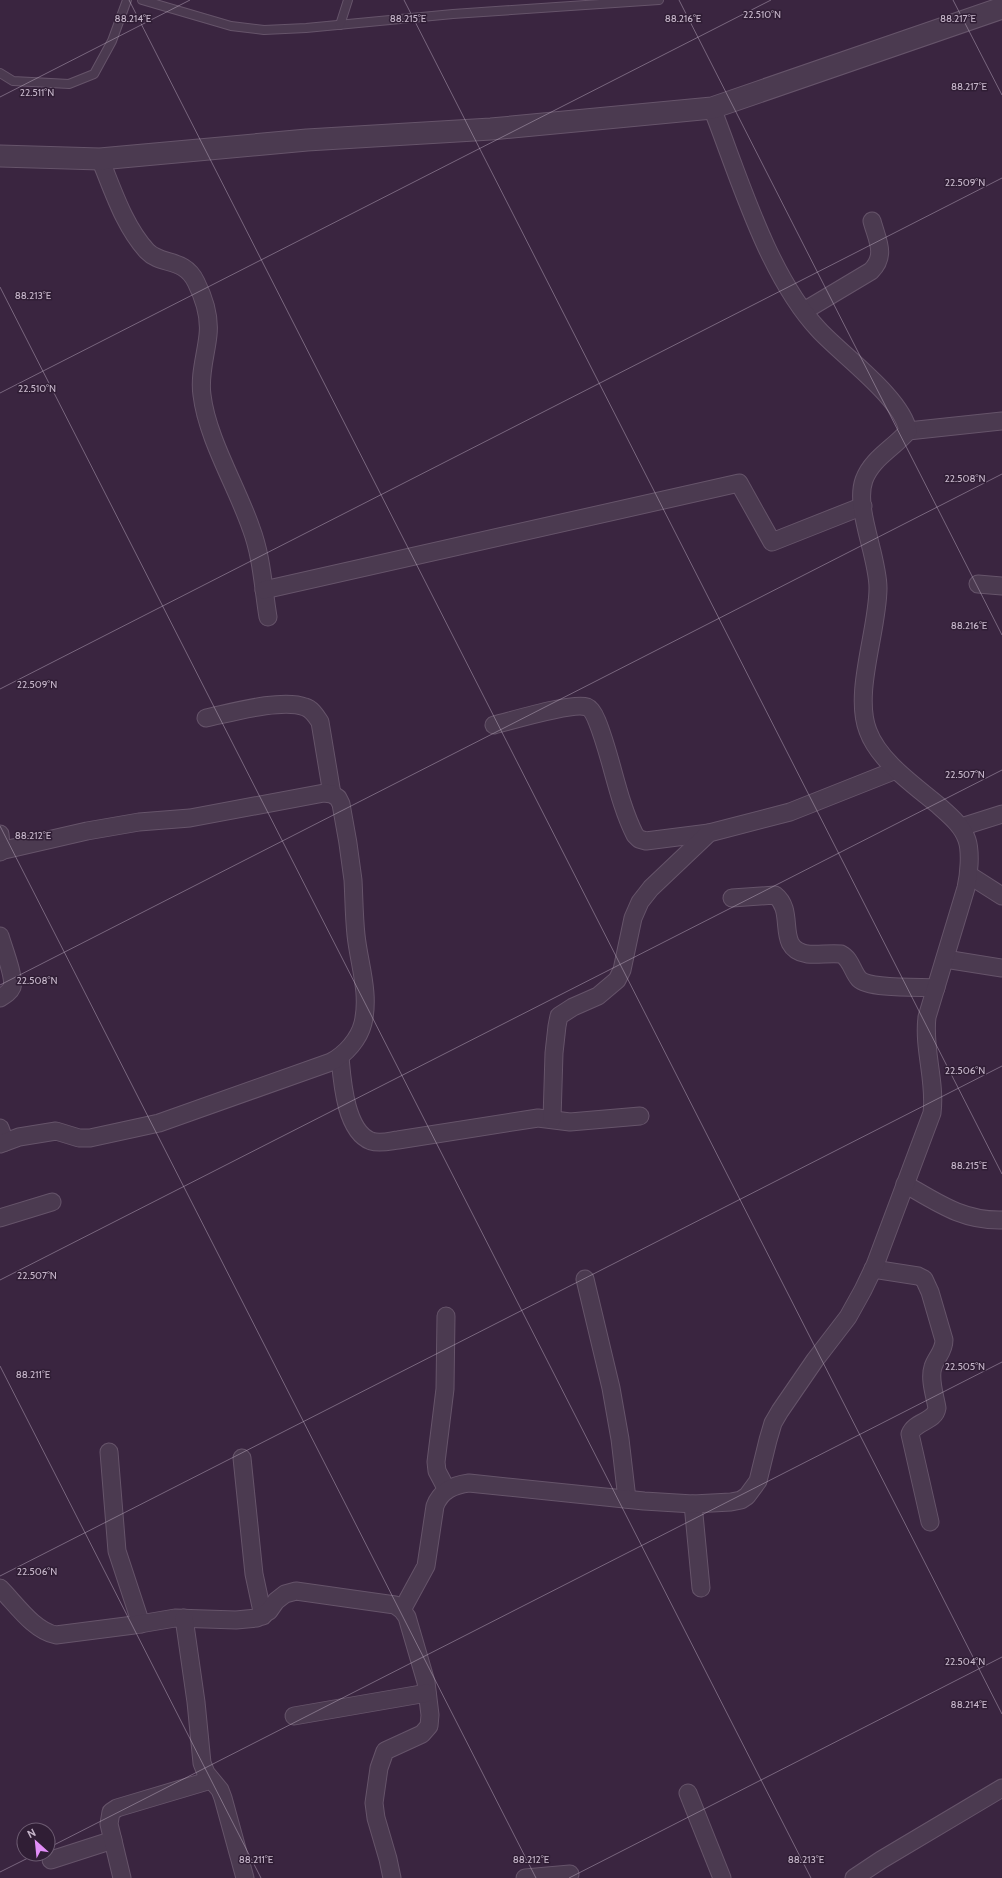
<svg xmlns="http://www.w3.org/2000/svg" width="1002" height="1878" font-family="Cabin,sans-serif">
	<rect width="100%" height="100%" fill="#3a2540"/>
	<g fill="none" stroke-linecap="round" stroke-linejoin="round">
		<!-- service casing -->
		<g stroke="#66546a" stroke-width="10">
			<g id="service">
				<polyline points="142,0 231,26 264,30 306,28 453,14 659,0"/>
				<polyline points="340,25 348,0"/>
				<polyline points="0,73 13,81 69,84 94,74 112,41 127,0"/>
			</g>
		</g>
		<!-- minor casing -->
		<g stroke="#66546a" stroke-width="19">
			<g id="minor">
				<path d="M 100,159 C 113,190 124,226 147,251 C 161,266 184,257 196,282 C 204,298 210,317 208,335 C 206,355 199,375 202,395 C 207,438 237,487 251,528 C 262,557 263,587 268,617"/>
				<path d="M 804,311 L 871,271 C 887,255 877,240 872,221"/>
				<polyline points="908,431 1002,421"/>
				<polyline points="978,584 1002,586"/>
				<polyline points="264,590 739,483 772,542 863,506"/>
				<path d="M 206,718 C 230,713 282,698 305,707 C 312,709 316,716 320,722 L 332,794"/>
				<path d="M 494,725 C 511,721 572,702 587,707 C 592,709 595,716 597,721 C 612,758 617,799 635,835 L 639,839 L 646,841 L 709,833"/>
				<polyline points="961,827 1002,814"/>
				<polyline points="0,834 1,846 0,852"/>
				<polyline points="969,875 1002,896"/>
				<path d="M 732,898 L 775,895 C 797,912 774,948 807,954 C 818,955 830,953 841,954 C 851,959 852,971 859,979 C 869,989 920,987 936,988"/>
				<path d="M 0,936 C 3,947 15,977 12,987 C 10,992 5,995 0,998"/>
				<polyline points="945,959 1002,968"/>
				<path d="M 340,1057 C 342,1079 345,1131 371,1141 C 380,1144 390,1141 398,1140 L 538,1118 L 570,1122 L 640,1116"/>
				<polyline points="552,1119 554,1053 557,1026 559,1016 573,1007 598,996 617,980 622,970 633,918 640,902 651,888 709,833 790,812 896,770"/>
				<polyline points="0,1128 5,1142"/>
				<path d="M 0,1144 L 19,1137 L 56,1131 L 79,1138 L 90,1138 L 159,1123 L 331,1062 C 346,1054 359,1039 363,1023 C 370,993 359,964 356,935 C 354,916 354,898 353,880 C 350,854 346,829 341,804 L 338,798 L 332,794 L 324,793 L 190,818 L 139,822 L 87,831 L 0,851"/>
				<path d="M 905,1184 C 938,1203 963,1221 1002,1220"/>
				<polyline points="0,1218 52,1202"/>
				<path d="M 873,1269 L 918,1276 L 924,1279 L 930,1292 L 944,1340 C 944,1352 936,1357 933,1367 C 929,1379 935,1396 937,1408 C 935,1422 915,1421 910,1434 L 930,1522"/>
				<polyline points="585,1279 611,1388 620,1439 627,1499"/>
				<polyline points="446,1316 445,1389 436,1462 437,1471 447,1490"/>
				<polyline points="109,1452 117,1551 141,1624"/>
				<polyline points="242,1458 254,1574 263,1616"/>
				<polyline points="693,1504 701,1588"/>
				<path d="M 0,1588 C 16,1604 34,1631 56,1635 L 134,1625 L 175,1618 L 236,1620 L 257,1618 L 269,1611 L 276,1601 L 285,1594 L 296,1591 L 395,1605 L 402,1610 L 407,1617 L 426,1682 L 430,1715 L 429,1726 L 422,1734 L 385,1751 L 379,1768 L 374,1803 L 376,1818 L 388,1859 L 392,1878"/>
				<path d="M 402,1610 L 426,1566 L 435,1506 C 441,1490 454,1485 469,1483 L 644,1501 L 693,1504 L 731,1502 L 741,1500 L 747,1496 L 758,1481 L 768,1440 L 773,1423 L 780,1411 L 815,1360 L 848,1317 L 863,1290 L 875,1265 L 932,1113 C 936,1081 923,1049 927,1017 L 966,888 C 969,875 971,852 967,840 C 962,825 949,815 938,805 C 914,785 879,761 868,731 C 853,693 878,630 878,588 C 878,556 854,508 864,480 C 872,458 894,448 908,431 C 902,398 843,356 819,330 C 768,276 739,177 712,108"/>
				<polyline points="184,1618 196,1702 202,1763 206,1773 220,1790 223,1798 245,1878"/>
				<polyline points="294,1716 427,1693"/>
				<polyline points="688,1793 722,1878"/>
				<polyline points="51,1860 113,1840"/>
				<polyline points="122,1878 109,1824 111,1812 117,1808 211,1780"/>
				<polyline points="525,1878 570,1874"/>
				<polyline points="854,1878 881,1860 1002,1788"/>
			</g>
		</g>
		<!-- tertiary casing -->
		<g stroke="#66546a" stroke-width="23">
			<polyline id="tertiary" points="0,156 100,159 307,140 491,129 712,108 1002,8"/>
		</g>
		<!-- service -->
		<use href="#service" stroke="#4b3a50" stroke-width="8"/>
		<!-- minor -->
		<use href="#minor" stroke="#4b3a50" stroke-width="17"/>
		<!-- tertiary -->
		<use href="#tertiary" stroke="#4b3a50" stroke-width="21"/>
	</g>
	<!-- ticks -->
	<path fill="none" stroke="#c6b6ca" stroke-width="1" stroke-opacity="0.45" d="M 129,0 L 1002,1714M 404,0 L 1002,1174M 679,0 L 1002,635M 953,0 L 1002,95M 0,97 L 190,0M 0,287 L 811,1878M 0,393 L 771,0M 0,689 L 1002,178M 0,826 L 536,1878M 0,985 L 1002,474M 0,1280 L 1002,770M 0,1366 L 261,1878M 0,1576 L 1002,1066M 48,1848 L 1002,1362M 0,1872 L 36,1854M 569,1878 L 1002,1657"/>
	<g font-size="10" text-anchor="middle" fill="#c6b6ca" stroke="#301e35" stroke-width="3" stroke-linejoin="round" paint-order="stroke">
		<text x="762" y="18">22.510°N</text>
		<text x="133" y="22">88.214°E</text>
		<text x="408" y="22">88.215°E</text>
		<text x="683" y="22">88.216°E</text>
		<text x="958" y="22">88.217°E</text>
		<text x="969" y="90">88.217°E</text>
		<text x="37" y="96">22.511°N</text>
		<text x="965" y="186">22.509°N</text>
		<text x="33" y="299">88.213°E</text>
		<text x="37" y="392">22.510°N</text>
		<text x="965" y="482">22.508°N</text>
		<text x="969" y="629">88.216°E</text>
		<text x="37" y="688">22.509°N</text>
		<text x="965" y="778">22.507°N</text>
		<text x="33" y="839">88.212°E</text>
		<text x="37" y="984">22.508°N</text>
		<text x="965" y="1074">22.506°N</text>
		<text x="969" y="1169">88.215°E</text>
		<text x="37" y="1279">22.507°N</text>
		<text x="965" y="1370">22.505°N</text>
		<text x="33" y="1378">88.211°E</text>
		<text x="37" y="1575">22.506°N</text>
		<text x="965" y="1665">22.504°N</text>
		<text x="969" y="1708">88.214°E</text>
		<text x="256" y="1863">88.211°E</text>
		<text x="531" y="1863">88.212°E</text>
		<text x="806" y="1863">88.213°E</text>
	</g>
	<!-- north arrow -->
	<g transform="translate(36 1842) rotate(333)"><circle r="19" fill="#301e35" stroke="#6c5b71"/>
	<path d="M0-3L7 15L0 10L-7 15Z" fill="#e28ef8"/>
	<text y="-6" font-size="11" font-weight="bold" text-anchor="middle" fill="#c6b6ca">N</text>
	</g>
</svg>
